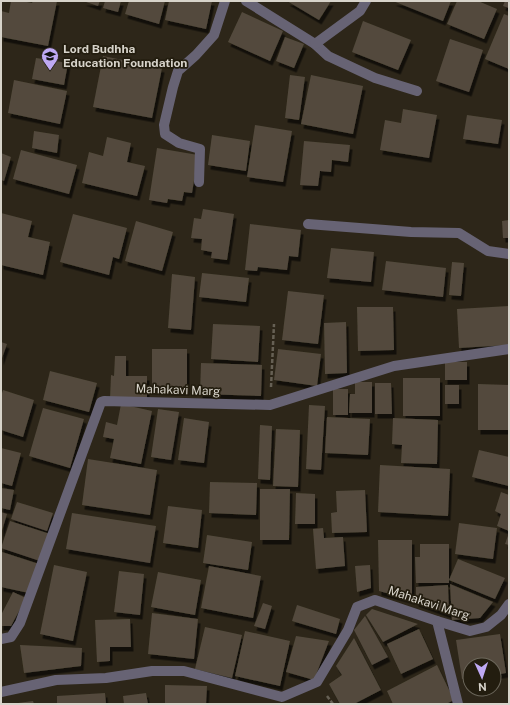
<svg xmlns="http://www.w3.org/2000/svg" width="510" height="705" font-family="'Public Sans',sans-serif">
	<defs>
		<filter id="shadow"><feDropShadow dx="2.5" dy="4.5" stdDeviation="0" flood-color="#0009"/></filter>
	</defs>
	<rect width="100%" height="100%" fill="#2d2619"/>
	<!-- building -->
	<g fill="#524a3c" filter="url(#shadow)">
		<polygon points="11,1 22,1 32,3 33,1 57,1 48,46 1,37 1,11 9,13"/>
		<polygon points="83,1 100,1 98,6"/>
		<polygon points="105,1 121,1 118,12 103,8"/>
		<polygon points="129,1 165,1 159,24 125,14"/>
		<polygon points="169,1 212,1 206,29 165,20"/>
		<polygon points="287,1 331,1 319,20"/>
		<polygon points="393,1 451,1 443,21"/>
		<polygon points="457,1 478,1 497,9 484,39 447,24"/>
		<polygon points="505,1 509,1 509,8 503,6"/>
		<polygon points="242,12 283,31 270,61 228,42"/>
		<polygon points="504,14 509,16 509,69 485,59"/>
		<polygon points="363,21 411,40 398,70 352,52"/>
		<polygon points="285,37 304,44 294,68 276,61"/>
		<polygon points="450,39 483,50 469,92 436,81"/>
		<polygon points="103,56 162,68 152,118 93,107"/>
		<polygon points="36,58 68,63 64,85 32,79"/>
		<polygon points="290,75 305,77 299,120 285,118"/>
		<polygon points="311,75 363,86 353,134 301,124"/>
		<polygon points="14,80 67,91 60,124 8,113"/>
		<polygon points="403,109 437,115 429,158 380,150 385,120 401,123"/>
		<polygon points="467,115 502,120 498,144 463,139"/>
		<polygon points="255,125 292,131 283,182 247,177"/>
		<polygon points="34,131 59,135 57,153 32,148"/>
		<polygon points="212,135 250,141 246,171 208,165"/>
		<polygon points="107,137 131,143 127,162 145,166 137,196 82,183 89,152 103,156"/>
		<polygon points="304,141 350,145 348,162 332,160 331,172 320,171 318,186 300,185"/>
		<polygon points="157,148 198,155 192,193 184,192 182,201 168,199 167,203 149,200"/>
		<polygon points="21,150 77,165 69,194 13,179"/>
		<polygon points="1,153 11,157 4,181 1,180"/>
		<polygon points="203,209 234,214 227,260 211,258 212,252 201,250 202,239 191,238 194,218 201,219"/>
		<polygon points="1,213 32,221 28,237 50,242 43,275 1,265"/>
		<polygon points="73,214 127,228 119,259 113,257 109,275 60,262"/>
		<polygon points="509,220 509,238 503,238 502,221"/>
		<polygon points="136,221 173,232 162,271 125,261"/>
		<polygon points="250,224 301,230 298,257 289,256 287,270 258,267 257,271 245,270"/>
		<polygon points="331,248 374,252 371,282 327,278"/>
		<polygon points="386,261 446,268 443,297 382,290"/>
		<polygon points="452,262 464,263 461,296 449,295"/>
		<polygon points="202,273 249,278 246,302 199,297"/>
		<polygon points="172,274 195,277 191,330 168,328"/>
		<polygon points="288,291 324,295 318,344 282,340"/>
		<polygon points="509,306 509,345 459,348 457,309"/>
		<polygon points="357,307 393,307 394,350 358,351"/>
		<polygon points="346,322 347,373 325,374 324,323"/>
		<polygon points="213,324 260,326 258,362 211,359"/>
		<polygon points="1,342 7,344 1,361"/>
		<polygon points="152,349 187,349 187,391 152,390"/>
		<polygon points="278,349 321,354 317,386 274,380"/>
		<polygon points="115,356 126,356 126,376 147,376 147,399 110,399 111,375 114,376"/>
		<rect x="445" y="362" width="22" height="18"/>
		<polygon points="201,363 262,365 261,396 200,394"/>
		<polygon points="50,371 97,383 89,412 43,400"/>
		<rect x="403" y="378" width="37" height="38"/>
		<polygon points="355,382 372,382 372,413 349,413 350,394 355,394"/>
		<polygon points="375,383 391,383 392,414 375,414"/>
		<polygon points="478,384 509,385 509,430 478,430"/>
		<rect x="445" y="385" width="14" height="19"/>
		<rect x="333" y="389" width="15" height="26"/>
		<polygon points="3,390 34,400 23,437 1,430 1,396"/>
		<polygon points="121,404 152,411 141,464 110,458 114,439 103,437 106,422 117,425"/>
		<polygon points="309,405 325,406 321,470 306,469"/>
		<polygon points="43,408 84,419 70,468 29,456"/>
		<polygon points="158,409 179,412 171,460 151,457"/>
		<polygon points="327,417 370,419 368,455 325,453"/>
		<polygon points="184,418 209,422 204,463 178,460"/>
		<polygon points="393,418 438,420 437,464 401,463 402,445 392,444"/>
		<polygon points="260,425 272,426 270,480 258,479"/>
		<polygon points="276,429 300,430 298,487 273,486"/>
		<polygon points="1,448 21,453 12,486 1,483"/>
		<polygon points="479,450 509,457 509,486 472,477"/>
		<polygon points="88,459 157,470 150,515 82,505"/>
		<polygon points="380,465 450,469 448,516 378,512"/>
		<polygon points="210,482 257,483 256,515 209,513"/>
		<polygon points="1,488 14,490 10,510 1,508"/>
		<polygon points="260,489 290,489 289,540 260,540"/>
		<polygon points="365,490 367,532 332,533 331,513 337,512 336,491"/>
		<polygon points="501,492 509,495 509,531 497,526 501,514 495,511"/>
		<polygon points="296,493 315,494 315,524 295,524"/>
		<polygon points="17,502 53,513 47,531 11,519"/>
		<polygon points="168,506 202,510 198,548 163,543"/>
		<polygon points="1,512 7,514 1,534"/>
		<polygon points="72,513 156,526 150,563 66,549"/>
		<polygon points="10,521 50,534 40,561 1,548"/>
		<polygon points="459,523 497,528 493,559 455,554"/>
		<polygon points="323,528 324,538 343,537 345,566 316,569 313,529"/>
		<polygon points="509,533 509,545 505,544"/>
		<polygon points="207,535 252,542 248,570 203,563"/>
		<polygon points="378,540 412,540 412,600 379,591"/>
		<polygon points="420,544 449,544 449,583 416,583 415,557 420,557"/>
		<polygon points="2,552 39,564 29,593 1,587"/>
		<polygon points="458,559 505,578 495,599 449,580"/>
		<polygon points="54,565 87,572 73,641 40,634"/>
		<polygon points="370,565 371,588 357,592 355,566"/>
		<polygon points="209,566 261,576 253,618 201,608"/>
		<polygon points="119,571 144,574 140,615 114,612"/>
		<polygon points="158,572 201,580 195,615 151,607"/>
		<polygon points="450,584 493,602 480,618 452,620"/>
		<polygon points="448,585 449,614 416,602 416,587"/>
		<polygon points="13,592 26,598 11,626 1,626 1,615"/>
		<polygon points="263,603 272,606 265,629 254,626"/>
		<polygon points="297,605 340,619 336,634 292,621"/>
		<polygon points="372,609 418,624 383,642 366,615"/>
		<polygon points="152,613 198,619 194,659 148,654"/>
		<polygon points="365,616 388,657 372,665 354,630"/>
		<polygon points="130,619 131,647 110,647 110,661 97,662 95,620"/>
		<polygon points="205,627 242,635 232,678 195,669"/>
		<polygon points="419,629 433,659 401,674 387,644"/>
		<polygon points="245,631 290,641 280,686 235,676"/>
		<polygon points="500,634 506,673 494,675 494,665 470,665 470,678 462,679 456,640"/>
		<polygon points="296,636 329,641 314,680 286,672"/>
		<polygon points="354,638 381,690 354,704 340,704 329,684 342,675 336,666"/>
		<polygon points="20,645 82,648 81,666 24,673"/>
		<polygon points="437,665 454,700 446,704 393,704 387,691"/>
		<polygon points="165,685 207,686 206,704 165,704"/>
		<polygon points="105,693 106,704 57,704 57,696"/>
		<polygon points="146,693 148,704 124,704 123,696"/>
		<polygon points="33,701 34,704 18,704 18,703"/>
	</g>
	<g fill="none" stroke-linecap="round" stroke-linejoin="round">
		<!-- path -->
		<g stroke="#666054" stroke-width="2.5" stroke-dasharray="4 2" stroke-linecap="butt">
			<polyline points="271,387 274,324"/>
			<polyline points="327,696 333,704"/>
		</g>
		<!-- minor -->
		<g stroke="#676374" stroke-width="10">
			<polyline points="246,1 315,44 328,56 375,78 417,91"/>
			<polyline points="315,44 360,11 366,1"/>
			<polyline points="199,182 200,149 179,143 165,134 164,125 173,87 178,71 196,55 214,35 225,1"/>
			<polyline points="308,224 411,232 459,233 488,251 509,254"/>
			<polyline points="437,621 458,704"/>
			<polyline points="1,639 11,637 20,623 101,402 104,401 270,405 394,366 509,349"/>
			<polyline points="1,692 56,680 106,678 152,671 184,671 282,697 317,682 348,630 357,607 375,600 437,621 470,631 486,627 501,615 509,604"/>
		</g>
	</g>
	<!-- icons -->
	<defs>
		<g id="university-pin" transform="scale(0.9)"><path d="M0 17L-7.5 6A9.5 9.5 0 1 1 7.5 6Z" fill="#bfa9f4" stroke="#231d0f"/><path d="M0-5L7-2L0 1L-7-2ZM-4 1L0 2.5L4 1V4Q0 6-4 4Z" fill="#111"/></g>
	</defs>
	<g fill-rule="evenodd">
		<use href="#university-pin" x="50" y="56"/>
	</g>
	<g text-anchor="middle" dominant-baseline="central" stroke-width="3.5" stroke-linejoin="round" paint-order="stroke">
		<!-- poi labels -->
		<g font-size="12" font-weight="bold" fill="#d7d3ca" stroke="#231d0f" text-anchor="start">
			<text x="63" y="49">Lord Budhha<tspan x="63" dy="14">Education Foundation</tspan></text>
		</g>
		<!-- street labels -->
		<g font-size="12" fill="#d7d3ca" stroke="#231d0f">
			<text transform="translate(178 390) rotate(2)">Mahakavi Marg</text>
			<text transform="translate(429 603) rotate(18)">Mahakavi Marg</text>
		</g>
	</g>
	<!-- border -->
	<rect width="510" height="705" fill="none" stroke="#d7d3ca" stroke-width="4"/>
	<!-- north arrow -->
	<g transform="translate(482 677) rotate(177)"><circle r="19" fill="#231d0f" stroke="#6b665a"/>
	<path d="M0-3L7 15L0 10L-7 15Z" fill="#bfa9f4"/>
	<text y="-6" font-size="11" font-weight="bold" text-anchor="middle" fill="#d7d3ca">N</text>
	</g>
</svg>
